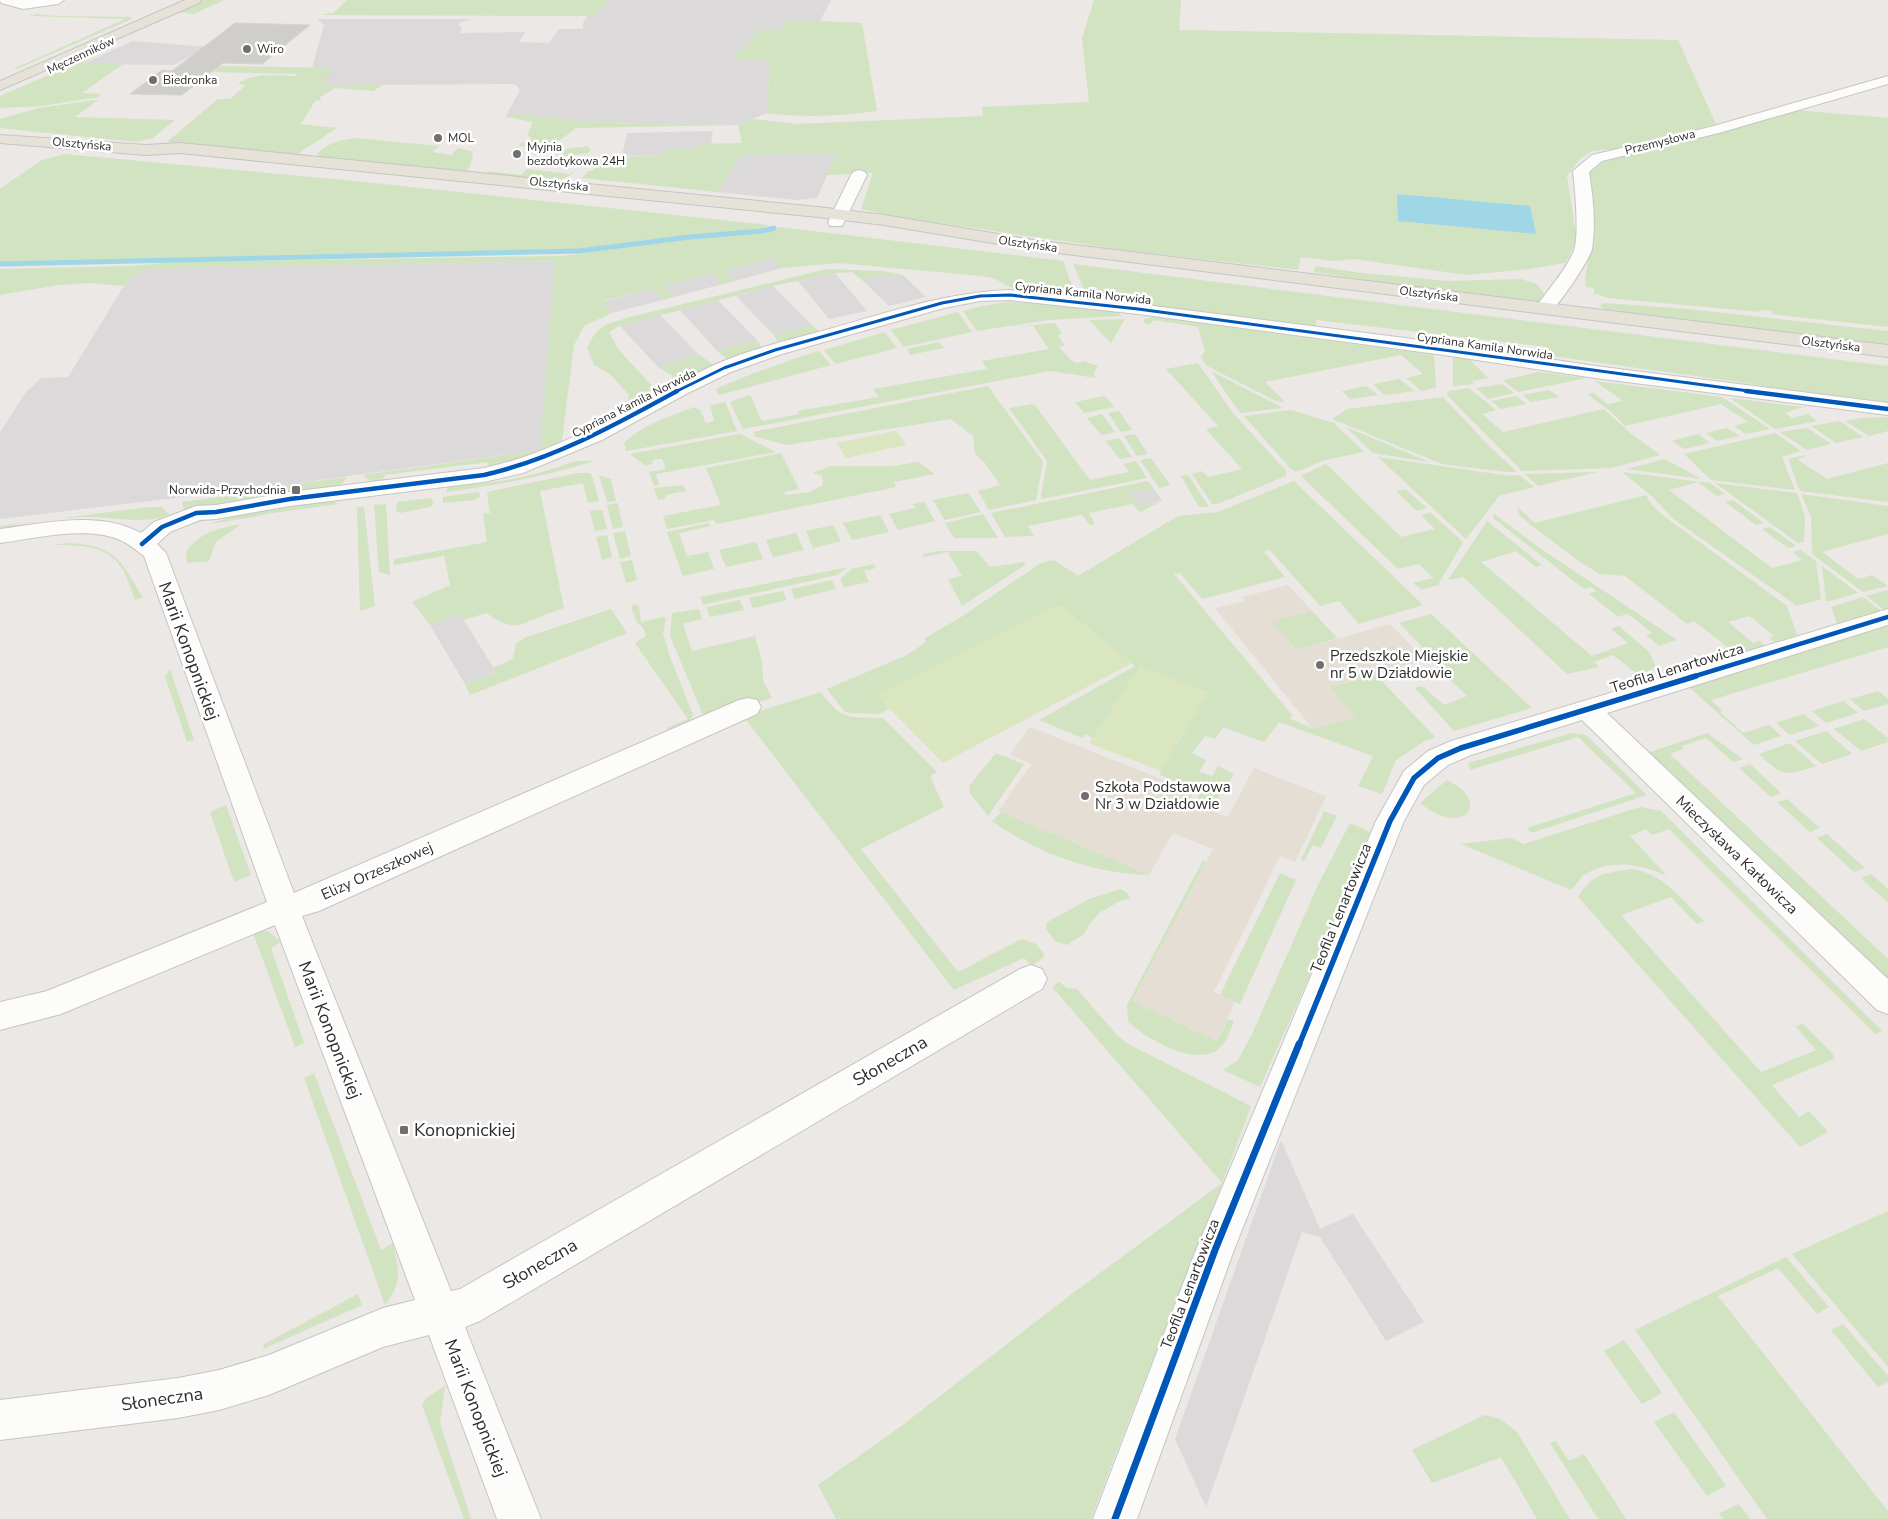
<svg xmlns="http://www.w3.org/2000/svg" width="1888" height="1519" font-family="'Nunito Sans',sans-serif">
	<rect width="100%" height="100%" fill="#ebe8e5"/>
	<!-- industrial -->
	<g fill="#dcd9db">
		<polygon points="608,0 831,0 820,21 784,22 781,29 759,30 745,48 734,53 737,59 770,58 767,113 738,125 599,122 507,114 520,90 515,84 324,85 312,68 324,25 317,19 472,19 459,23 459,26 462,28 460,33 525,32 519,42 549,43 559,29 583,29 583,23 587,16 594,16"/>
		<polygon points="132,41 207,47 174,65 83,64"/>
		<polygon points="713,131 711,144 700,144 700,148 665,149 664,155 622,156 627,133"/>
		<polygon points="837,153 817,198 796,200 717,192 740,157 745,155"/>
		<polygon points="771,258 782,268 734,281 724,271"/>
		<polygon points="555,261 540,450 275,486 0,519 0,432 26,392 41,378 68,377 124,286 133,275 149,269"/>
		<polygon points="712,273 723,284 674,297 663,286"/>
		<polygon points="835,273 867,311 829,319 798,281"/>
		<polygon points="884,274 889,279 903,275 926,297 889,306 862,280"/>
		<polygon points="773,286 812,325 774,335 736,296"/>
		<polygon points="653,289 663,300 612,313 602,302"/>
		<polygon points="718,300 757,340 717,351 680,310"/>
		<polygon points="660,315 699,355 658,367 620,326"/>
		<polygon points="1146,488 1148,491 1154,489 1162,500 1140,506 1128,493"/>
		<polygon points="460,614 496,672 465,684 430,625"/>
		<polygon points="1281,1140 1320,1229 1353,1214 1424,1322 1386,1341 1320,1237 1302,1232 1206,1507 1175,1439"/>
	</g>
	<!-- education -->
	<g fill="#e4ded4">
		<polygon points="1288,585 1312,611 1273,622 1297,650 1390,624 1425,660 1331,687 1356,717 1313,729 1215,608 1245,601 1242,597"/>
		<polygon points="1030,727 1194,792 1189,802 1228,817 1254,768 1326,796 1295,862 1280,856 1214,992 1235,1002 1217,1041 1132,1001 1213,849 1173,833 1149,875 998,811 1032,764 1010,755"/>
	</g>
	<!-- green -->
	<g fill="#d1e3c1">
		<polygon points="203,0 224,0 194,14 178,12"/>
		<polygon points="347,0 608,0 594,16 321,15 333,13"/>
		<path d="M 1094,0 L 1181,0 L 1179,30 L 1678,40 L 1716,124 L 1624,148 L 1592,151 L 1580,159 L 1567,176 L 1577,241 L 1565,263 L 1529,269 L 1467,275 L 1354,259 L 1332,261 L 1301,257 L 1298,270 L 1131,251 L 897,217 L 861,209 L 873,173 L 827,175 L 836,153 L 745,155 L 740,157 L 717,192 L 582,178 L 588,171 L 592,171 L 604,158 L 664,155 L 665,149 L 699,148 L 700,144 L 742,143 L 738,125 L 576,128 C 554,146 547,147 519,146 L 520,143 L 529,142 L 531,137 L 527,136 L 533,122 L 506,117 L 507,114 L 599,122 L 738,125 L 752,119 L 797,124 L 983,116 L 982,107 L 1089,102 L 1082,38 Z"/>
		<polygon points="37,14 56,16 131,17 132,19 17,69 13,69 125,19 29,16"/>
		<path d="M 820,21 L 862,23 L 877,111 C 840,116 805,118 767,113 L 770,59 L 737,59 L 734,53 L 745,48 L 759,30 L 781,29 L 783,22 Z"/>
		<polygon points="102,52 82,64 123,64 82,93 101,94 99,97 41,106 0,108 0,96"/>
		<path d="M 220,66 L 332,68 L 324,85 L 384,84 L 373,91 L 335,88 L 320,97 L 321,100 L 315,101 L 301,124 L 337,128 L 296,155 L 170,145 L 168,141 L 218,99 L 230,99 L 246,85 L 238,84 C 253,72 277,76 296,76 L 298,74 L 213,72 Z"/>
		<polygon points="95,100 98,100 75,117 175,120 153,138 136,142 0,128 0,119 39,108"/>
		<polygon points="1794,110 1888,118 1888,327 1770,314 1774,311 1761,310 1760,312 1608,298 1594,293 1594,288 1586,287 1585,280 1593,224 1588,174 1596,166 1607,160"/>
		<path d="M 355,138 L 439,146 L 432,152 L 451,155 L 459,148 L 471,151 L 473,154 L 470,167 L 462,173 L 321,158 L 317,154 C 326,143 341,140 355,138 Z"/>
		<polygon points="588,146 591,150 588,153 562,157 556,155 567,149"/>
		<polygon points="64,154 355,181 769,225 762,229 639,241 579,249 0,262 0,189 40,161"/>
		<path d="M 527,169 L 570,174 L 572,172 L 573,173 C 557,188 513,177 492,175 L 486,171 L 522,175 Z"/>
		<polygon points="779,227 1063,261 1076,296 1018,291 993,278 982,276 839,263 782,268 771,258 725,271 734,281 723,284 712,273 664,286 674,297 663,300 653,289 603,301 612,313 584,326 574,345 562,440 567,450 488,470 488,462 385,475 380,484 369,480 363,475 540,450 555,261 149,269 133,275 124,286 91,283 59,285 0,295 0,269 133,266 171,262 564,256 666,241 758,233"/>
		<polygon points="1073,264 1888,366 1888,405 1731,381 1552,356 1547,347 1316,320 1316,327 1088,298"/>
		<polygon points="1316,266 1361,273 1449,281 1521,279 1537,284 1547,297 1545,302 1421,289 1314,272"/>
		<path d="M 827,269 L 882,271 L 903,275 L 889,279 L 884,274 L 862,280 L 852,272 L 835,273 L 773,286 L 620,326 L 609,332 L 618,349 L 653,387 L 677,390 L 626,416 L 629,395 L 610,374 L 594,365 L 587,348 C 598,325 603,326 626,318 Z"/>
		<polygon points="1007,302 1047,304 1116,312 1122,316 1049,320 977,331 963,311 982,306"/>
		<polygon points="1604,303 1688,309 1888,331 1888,346 1606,311 1600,306"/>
		<polygon points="958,312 972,332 904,347 891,330"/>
		<polygon points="1154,317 1434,355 1436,388 1421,391 1406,378 1423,374 1401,355 1265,382 1285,402 1276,401 1207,366 1201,357 1205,351 1198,327 1153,320 1149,325 1143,322 1144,319"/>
		<polygon points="1125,319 1111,343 1089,320"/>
		<polygon points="1055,323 1062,334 1057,335 1065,345 1059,347 1072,361 1077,363 1083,361 1098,366 1094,373 1096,378 1050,371 743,429 730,402 750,395 762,421 799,414 797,411 879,397 873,389 987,369 982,361 1049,349 1033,326 1013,327"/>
		<polygon points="812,325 819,331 778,343 774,335"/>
		<polygon points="885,332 897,348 836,364 824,350"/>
		<polygon points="757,340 762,348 729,360 717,351"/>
		<polygon points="939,342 944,348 910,355 907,349"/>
		<path d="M 819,351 L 831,365 L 720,395 L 717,393 L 716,389 C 750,374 783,362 819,351 Z"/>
		<polygon points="699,355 716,366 690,386 658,367"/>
		<polygon points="1453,357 1469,359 1488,378 1471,381 1474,384 1453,386"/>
		<polygon points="1198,363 1233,413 1286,471 1286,476 1217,504 1212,504 1192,474 1202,471 1208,477 1242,469 1206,429 1218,426 1166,369"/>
		<polygon points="1211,371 1215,373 1283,408 1240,413"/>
		<polygon points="1539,372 1587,378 1518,392 1503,380"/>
		<polygon points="1399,379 1415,391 1384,395 1373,384"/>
		<polygon points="1595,381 1722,397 1770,429 1746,434 1734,426 1748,422 1721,404 1625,426 1609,410 1587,394 1593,393 1608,404 1623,401"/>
		<polygon points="1502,384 1514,393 1488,399 1476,388"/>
		<polygon points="988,386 1043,462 1036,500 989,510 978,491 1000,485 985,463 975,454 973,436 951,419 787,445 753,436 755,434 753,432"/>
		<polygon points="1366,386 1378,395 1350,399 1342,391"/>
		<polygon points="1469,388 1496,410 1482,414 1503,432 1604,409 1629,432 1660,455 1611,468 1522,471 1447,395 1449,391"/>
		<polygon points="1549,390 1559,397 1531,402 1522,395"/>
		<polygon points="1105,396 1114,407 1084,413 1075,402"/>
		<polygon points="1516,396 1526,404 1501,409 1491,401"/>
		<polygon points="1443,397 1489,446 1517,472 1507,472 1442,464 1332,419 1347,409"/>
		<polygon points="1730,398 1803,407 1785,413 1792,418 1808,414 1817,421 1775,429"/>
		<path d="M 725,402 L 737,431 L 626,451 L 624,443 C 642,425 671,416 694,407 L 700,410 L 706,423 L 714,421 L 710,405 Z"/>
		<polygon points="1034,404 1090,480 1129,472 1124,464 1136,461 1147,478 1042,499 1041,496 1047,461 1009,408"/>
		<polygon points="1291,410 1334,423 1364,452 1325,460 1296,472 1290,468 1244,416"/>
		<polygon points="1119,411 1132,430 1121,432 1108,413"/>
		<polygon points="1102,414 1115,432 1101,435 1087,418"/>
		<polygon points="1888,417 1888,431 1869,436 1845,421 1862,418"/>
		<polygon points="1840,421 1863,437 1836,443 1811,426"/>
		<polygon points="1346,427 1429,462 1373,453"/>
		<polygon points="1727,428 1740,436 1717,441 1706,433"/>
		<polygon points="1807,428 1831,444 1807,450 1780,432"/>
		<polygon points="1775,433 1801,451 1782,457 1795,490 1711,480 1684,454"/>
		<polygon points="740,434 776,452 656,474 659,485 654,486 649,472 666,469 662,459 652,460 653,463 646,466 630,454"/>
		<polygon points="1135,434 1148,454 1137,456 1124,436"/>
		<polygon points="1698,434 1710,443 1684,449 1672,441"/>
		<polygon points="1119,438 1132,457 1120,459 1105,441"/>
		<polygon points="781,453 799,489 783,492 786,495 810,492 823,485 822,476 813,473 831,466 894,466 918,462 935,474 894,482 896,487 717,524 714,520 667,529 663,516 721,505 706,468"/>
		<polygon points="1806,455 1807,456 1797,459 1827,479 1888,463 1888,502 1800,491 1788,459"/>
		<polygon points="1378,457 1510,476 1520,475 1534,487 1499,496 1466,539"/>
		<polygon points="1151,458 1170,485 1159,488 1140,460"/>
		<polygon points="1665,459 1701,479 1627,469"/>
		<path d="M 576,461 L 595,461 C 545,476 499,485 447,492 L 447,485 C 491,486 535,476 576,461 Z"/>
		<polygon points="1326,464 1401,537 1435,529 1421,515 1431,513 1463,542 1438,585 1422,590 1413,583 1433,578 1419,564 1398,569 1301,476"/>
		<polygon points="1597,472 1538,486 1525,474"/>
		<polygon points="1622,472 1710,483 1725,494 1717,496 1698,482 1669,490 1772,568 1802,560 1793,552 1801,550 1816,561 1821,599 1797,606 1672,518 1653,497"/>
		<path d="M 578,473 L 590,473 L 592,476 L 599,501 L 588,503 L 583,483 L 540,491 L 564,608 C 557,611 551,612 545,615 C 516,626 515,632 486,613 L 464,620 L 460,614 L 430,625 L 412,602 L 450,585 L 444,556 L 394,565 L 394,559 L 487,542 L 483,514 L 490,513 L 487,492 Z"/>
		<polygon points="599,475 611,479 616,501 607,502"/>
		<polygon points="1188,475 1209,507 1199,507 1181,476"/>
		<polygon points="348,477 342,483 333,489 229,502 184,511 182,502 274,490 275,486"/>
		<polygon points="1148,481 1154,489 1148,491 1146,488 1129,493 1140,506 1162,501 1140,512 1132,504 1089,513 1095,524 1090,525 1082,515 1028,526 1034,536 1005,537 991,513"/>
		<polygon points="1294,481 1423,605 1359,624 1339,601 1320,606 1270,550 1264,552 1285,577 1202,599 1180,573 1174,574 1293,716 1289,718 1313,729 1355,717 1330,687 1376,675 1435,737 1425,741 1396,760 1382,794 1358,786 1373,756 1279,722 1264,742 1223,727 1215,739 1205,736 1192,753 1206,760 1199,772 1212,776 1218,766 1234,774 1212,807 1197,800 1200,791 1160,775 1161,771 1208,692 1140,667 1093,738 1085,734 1082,738 1039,720 1135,666 1060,605 877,695 889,709 879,714 850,713 844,711 827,689 907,655 925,643 925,638 961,617 1041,563 1054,560 1078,576 1178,516 1218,512"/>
		<polygon points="1715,483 1797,493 1805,516 1804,542 1798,543"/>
		<polygon points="683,485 686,491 665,495 666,498 658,500 654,488"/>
		<polygon points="1405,489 1427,508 1417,511 1396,491"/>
		<polygon points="479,492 480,497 475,500 443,503 443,497"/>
		<polygon points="968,493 981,512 945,520 933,500"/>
		<polygon points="1801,494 1888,506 1888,534 1822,552 1858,579 1872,575 1888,586 1863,592 1812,554 1811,517"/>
		<polygon points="1646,495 1652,505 1661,514 1787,606 1797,635 1775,642 1769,638 1774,636 1750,616 1728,622 1753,643 1760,641 1765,646 1732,656 1726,651 1730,649 1694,621 1687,624 1625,576 1600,574 1583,564 1531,525 1520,516 1517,507 1535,523"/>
		<polygon points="431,498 434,504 430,507 400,513 396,511 397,502"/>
		<polygon points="332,500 338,504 267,514 255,517 209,524 244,513"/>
		<polygon points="1733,500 1764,523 1756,525 1725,502"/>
		<polygon points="924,502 935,521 898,530 889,514 915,508 913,504"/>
		<polygon points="618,503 623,527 613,529 607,505"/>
		<polygon points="386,504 390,575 379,572 374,505"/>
		<path d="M 149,507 L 162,507 L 169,515 C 141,525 116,517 88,517 C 59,517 29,522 0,528 L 0,526 Z"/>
		<polygon points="357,507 364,507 375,606 360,611"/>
		<polygon points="602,510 607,529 595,531 590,511"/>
		<polygon points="983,514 998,538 954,538 945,523"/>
		<polygon points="1494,514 1537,546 1677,640 1659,646 1646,635 1652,633 1634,618 1626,614 1618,617 1589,594 1596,591 1591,587 1584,589 1493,518"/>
		<polygon points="880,515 889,532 852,540 843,523"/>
		<polygon points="1487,521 1542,565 1536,567 1516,551 1481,562 1592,656 1628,643 1611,629 1619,626 1649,652 1656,667 1648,671 1636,673 1613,655 1594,662 1599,667 1567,674 1463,577 1448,580"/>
		<polygon points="709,523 710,526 679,533 687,556 708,552 714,569 683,576 667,532"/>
		<path d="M 241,524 L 216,542 L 209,561 L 187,563 L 186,552 C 198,533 219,528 241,524 Z"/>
		<polygon points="833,525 841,541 813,548 806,531"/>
		<polygon points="1770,527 1796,546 1788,548 1762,529"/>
		<polygon points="625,531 631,556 620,559 613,533"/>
		<polygon points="796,533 804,550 773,557 766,540"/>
		<polygon points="607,535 612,557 602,560 596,537"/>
		<polygon points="756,542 763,559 726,567 719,550"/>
		<path d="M 68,543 C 117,546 119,559 143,597 L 135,600 C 131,590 128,579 123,570 C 108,544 78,545 52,545 Z"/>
		<polygon points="939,551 976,551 990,567 1024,562 1025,565 962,606 948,579 962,576 948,552 924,557 923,554"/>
		<polygon points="632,560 637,580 626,583 620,562"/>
		<polygon points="874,564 876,568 864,571 869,582 844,587 840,579 852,569"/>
		<polygon points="1822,566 1858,593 1826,602"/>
		<polygon points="848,567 837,575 703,605 700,597"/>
		<polygon points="832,580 836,589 795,599 791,589"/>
		<polygon points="1888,590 1888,611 1886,611 1866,596"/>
		<polygon points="783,591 787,600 753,608 749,598"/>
		<polygon points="1863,597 1881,611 1837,623 1831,607"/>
		<polygon points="740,600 744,610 710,617 706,607"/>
		<polygon points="634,604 639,606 641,622 663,617 666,618 663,633 670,657 693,715 690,721 669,731 667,728 688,719 635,643 646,636 644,629 637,622 631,607"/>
		<polygon points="611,609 627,633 470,695 465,684 495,673 493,668 513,659 516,644 524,638"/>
		<polygon points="699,609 702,619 683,624 692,651 755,636 762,662 763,681 772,698 759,702 728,705 703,715 670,636 672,613"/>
		<polygon points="1312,611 1337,638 1297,650 1272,622"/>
		<polygon points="1431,614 1532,708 1454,731 1415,688 1422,686 1444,705 1467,696 1437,667 1439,664 1399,623"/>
		<polygon points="1888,624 1888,647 1711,700 1723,711 1720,712 1743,733 1769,725 1781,736 1754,745 1691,689 1692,682"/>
		<polygon points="170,669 194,740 187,742 165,677"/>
		<polygon points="1878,691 1888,699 1888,704 1864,711 1850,699"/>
		<path d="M 821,692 C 842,721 849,717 883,718 L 937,772 L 930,776 L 944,807 L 861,849 L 958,972 L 1022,939 L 1036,944 L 1044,954 L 1043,958 L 1032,966 L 1024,958 L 954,990 L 743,716 Z"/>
		<polygon points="1843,701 1858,713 1826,723 1812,711"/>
		<polygon points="1804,714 1819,726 1790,735 1776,723"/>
		<polygon points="1864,719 1888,738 1888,742 1861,751 1834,729"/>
		<polygon points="1826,731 1852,754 1822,764 1795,741"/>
		<polygon points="1572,733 1586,735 1647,795 1531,833 1527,828 1636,793 1578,737 1470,770 1468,763"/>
		<polygon points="1707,733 1743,759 1733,762 1706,738 1682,746 1684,749 1670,754 1888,959 1888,986 1647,753"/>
		<path d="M 1790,743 L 1816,766 C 1786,776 1783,777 1759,754 Z"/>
		<polygon points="996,753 1024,764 988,816 970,793 969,786"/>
		<polygon points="1750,764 1781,793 1771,797 1739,768"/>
		<path d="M 1447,780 C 1494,803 1462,838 1420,803 Z"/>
		<polygon points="1787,799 1820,828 1810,832 1777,802"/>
		<polygon points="226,805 251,875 234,882 210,812"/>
		<path d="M 1640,807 L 1661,811 L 1882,1031 L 1875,1034 L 1669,829 L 1652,835 L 1646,829 L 1630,836 L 1667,876 C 1642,864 1609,858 1584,875 C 1579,878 1576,886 1571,890 L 1461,844 L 1511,838 L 1524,844 Z"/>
		<polygon points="1324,811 1337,816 1321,848 1313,845 1304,861 1301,860"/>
		<path d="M 1001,812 L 1149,875 C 1094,873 1037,854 992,821 Z"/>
		<polygon points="1350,823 1370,832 1339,910 1260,1087 1223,1070 1238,1060 1251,1036 1318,885"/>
		<polygon points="1827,834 1865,868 1854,872 1817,838"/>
		<path d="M 1203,860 L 1206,862 L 1132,1001 L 1217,1041 L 1228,1019 L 1234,1021 C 1230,1030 1226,1045 1216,1051 C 1190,1065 1148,1039 1128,1022 L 1127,1005 Z"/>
		<path d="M 1633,869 C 1665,875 1682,900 1704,921 L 1697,924 L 1671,897 L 1621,915 L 1761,1072 L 1816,1050 L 1795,1026 L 1803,1024 L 1833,1054 L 1834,1059 L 1772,1085 L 1799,1117 L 1809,1111 L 1828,1132 L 1800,1147 L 1578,897 C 1595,871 1604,874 1633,869 Z"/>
		<polygon points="1280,873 1296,880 1240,1004 1220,995"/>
		<polygon points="1871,874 1888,889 1888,903 1861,878"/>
		<polygon points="1121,889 1128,894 1130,899 1120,901 1099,913 1089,925 1084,934 1067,945 1055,941 1046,929 1046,924 1049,921 1089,899"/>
		<polygon points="259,929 269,932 281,942 271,948 304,1043 295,1047 252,930"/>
		<path d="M 1059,982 L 1067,988 L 1077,989 L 1117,1035 L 1128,1044 L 1251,1106 C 1200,1245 1143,1381 1091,1519 L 836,1519 L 818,1485 L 900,1427 L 1069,1296 L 1222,1183 L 1052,987 Z"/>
		<path d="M 314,1073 L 381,1250 L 393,1243 C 398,1271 404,1280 385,1305 L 304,1078 Z"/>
		<polygon points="1888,1211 1888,1367 1792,1254"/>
		<polygon points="1786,1257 1829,1307 1817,1314 1778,1268 1718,1296 1888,1511 1888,1519 1767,1519 1635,1330"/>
		<polygon points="358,1294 362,1305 263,1349 264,1344"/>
		<polygon points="1843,1324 1888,1376 1888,1382 1878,1387 1831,1330"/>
		<polygon points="1624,1340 1662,1393 1642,1404 1604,1351"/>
		<polygon points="445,1386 440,1423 471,1519 464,1519 422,1405 426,1398"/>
		<polygon points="1674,1412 1726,1486 1707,1496 1654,1422"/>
		<polygon points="1485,1415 1500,1419 1517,1432 1570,1519 1537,1519 1501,1457 1432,1483 1412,1450"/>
		<polygon points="1556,1441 1569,1461 1584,1454 1626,1519 1598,1519 1550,1443"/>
		<polygon points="1739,1504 1750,1519 1723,1519 1719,1513"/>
	</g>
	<!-- pitch -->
	<g fill="#dae6bf">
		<polygon points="896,431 906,445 846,458 837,443"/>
		<polygon points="1060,605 1132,663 943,763 876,695"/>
		<polygon points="1140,667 1208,692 1161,771 1089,743"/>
	</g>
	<!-- water -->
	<polygon fill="#9fd7e6" points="1397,194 1530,206 1536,234 1398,221"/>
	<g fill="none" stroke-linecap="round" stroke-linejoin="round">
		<!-- stream -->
		<polyline stroke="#9fd7e6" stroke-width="5" points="0,264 579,251 690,237 762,231 774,228"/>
	</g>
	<!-- building -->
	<polygon fill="#d0cecb" stroke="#d6d3d1" points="235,23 310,25 262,64 223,63 182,95 130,94 162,70 172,71"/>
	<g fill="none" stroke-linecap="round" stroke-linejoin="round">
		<!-- minor casing -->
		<g stroke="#c6c5c4" stroke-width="2">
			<g id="minor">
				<polygon points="0,0 64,0 58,4 23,9 1,3"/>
				<path d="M 1888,76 L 1888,84 L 1719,133 L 1602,161 L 1589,172 C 1593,197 1596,224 1592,249 C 1590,259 1557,309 1549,312 C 1545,314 1541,313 1538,312 L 1535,308 C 1548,290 1563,274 1573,253 C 1580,239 1575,188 1573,171 L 1592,155 L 1710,127 Z"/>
				<polygon points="859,170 865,172 867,175 844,222 842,226 830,226 828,222 851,175 853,172"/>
				<path d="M 1010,290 L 1138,304 L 1444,343 L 1595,366 L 1888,403 L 1888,415 L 1595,378 L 1444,355 L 1138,314 L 1010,300 L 980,301 L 944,308 L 782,354 L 731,372 L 686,394 L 602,440 L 523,473 L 484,482 L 290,506 L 216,519 L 200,520 L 170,532 L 157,544 L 166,553 L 294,893 L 739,700 L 748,698 L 757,700 L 761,707 L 757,714 L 319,911 L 302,916 L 451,1291 L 460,1289 L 1020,969 L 1031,965 L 1042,969 L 1047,979 L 1042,989 L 480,1321 L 465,1327 L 541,1519 L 497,1519 L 429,1335 L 383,1347 L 269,1395 L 219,1410 L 178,1418 L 0,1440 L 0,1400 L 178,1378 L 219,1370 L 269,1355 L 383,1308 L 415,1300 L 275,925 L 61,1014 L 0,1030 L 0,1002 L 47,991 L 267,902 L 144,556 C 136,550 128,543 118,539 C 85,526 35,538 0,543 L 0,529 C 44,523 100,510 141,533 L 154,522 L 196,506 L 216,505 L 290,492 L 484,468 C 567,450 638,401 714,365 C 752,348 794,339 833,328 C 892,311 949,292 1010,290 Z"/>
				<polygon points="1888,609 1888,625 1607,713 1888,979 1888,1014 1877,1010 1582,720 1471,755 1448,765 1424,785 1404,821 1234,1250 1137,1519 1093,1519 1196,1250 1376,821 1404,771 1428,751 1451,741"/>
			</g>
		</g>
		<!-- major casing -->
		<g stroke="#c6c5c4" stroke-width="2">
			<g id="major">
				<polygon points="185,0 201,0 199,3 0,90 0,81"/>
				<polygon points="0,135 146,145 180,143 818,207 884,215 1034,240 1888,345 1888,357 1034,250 884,225 818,217 180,153 146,155 0,143"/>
			</g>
		</g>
		<!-- minor -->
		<use href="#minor" fill="#fcfcfb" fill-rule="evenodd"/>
		<!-- major -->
		<use href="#major" fill="#e6e2d7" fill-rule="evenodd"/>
		<!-- cycleway-far3 casing -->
		<g stroke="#fff" stroke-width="5">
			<polyline id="cycleway-far3" points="675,392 724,368 775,350 942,303 980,296 1010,295 1138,309 1756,392"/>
		</g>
		<!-- cycleway-far2 casing -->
		<g stroke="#fff" stroke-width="7">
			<g id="cycleway-far2">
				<polyline points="1746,391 1888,409"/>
				<path d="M 142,544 L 162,527 L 196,513 L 216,512 L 290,499 L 484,475 C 554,459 615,425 677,391"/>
				<polyline points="1692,677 1888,617"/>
			</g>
		</g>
		<!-- cycleway-far1 casing -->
		<g stroke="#fff" stroke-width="9">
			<polyline id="cycleway-far1" points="1299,1045 1390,821 1414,778 1438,758 1461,748 1696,676"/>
		</g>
		<!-- cycleway casing -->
		<g stroke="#fff" stroke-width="10">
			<polyline id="cycleway" points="1115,1519 1215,1250 1299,1044"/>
		</g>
		<!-- cycleway-far3 -->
		<use href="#cycleway-far3" stroke="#0057b8" stroke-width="3"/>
		<!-- cycleway-far2 -->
		<use href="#cycleway-far2" stroke="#0057b8" stroke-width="4.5"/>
		<!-- cycleway-far1 -->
		<use href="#cycleway-far1" stroke="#0057b8" stroke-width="5.5"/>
		<!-- cycleway -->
		<use href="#cycleway" stroke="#0057b8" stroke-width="7"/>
	</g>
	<!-- markers -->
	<g fill="#706f6e" stroke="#fff" stroke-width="2">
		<circle cx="247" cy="49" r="5"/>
		<circle cx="153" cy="80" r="5"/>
		<circle cx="438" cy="138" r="5"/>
		<circle cx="517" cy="154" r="5"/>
		<rect x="291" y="485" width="10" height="10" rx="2.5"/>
		<circle cx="1320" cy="665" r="5"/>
		<circle cx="1085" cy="796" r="5"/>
		<rect x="399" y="1125" width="10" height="10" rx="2.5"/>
	</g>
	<g text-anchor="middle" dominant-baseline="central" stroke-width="5" stroke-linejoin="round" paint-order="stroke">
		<!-- far-poi labels -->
		<g font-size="12" fill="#2e2e2e" stroke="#fff" text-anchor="start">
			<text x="257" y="49">Wiro</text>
			<text x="163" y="80">Biedronka</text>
			<text x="448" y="138">MOL</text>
			<text x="527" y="147">Myjnia<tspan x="527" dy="14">bezdotykowa 24H</tspan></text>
			<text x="286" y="490" text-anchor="end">Norwida-Przychodnia</text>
		</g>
		<!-- far-street labels -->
		<g font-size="12" fill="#2e2e2e" stroke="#fff">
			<text transform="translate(81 55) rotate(-25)">Męczenników</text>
			<text transform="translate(1660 142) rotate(-14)">Przemysłowa</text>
			<text transform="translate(82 144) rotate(5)">Olsztyńska</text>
			<text transform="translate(559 184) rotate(6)">Olsztyńska</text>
			<text transform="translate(1028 244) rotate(8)">Olsztyńska</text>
			<text transform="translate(1083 293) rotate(6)">Cypriana Kamila Norwida</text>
			<text transform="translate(1429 294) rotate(7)">Olsztyńska</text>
			<text transform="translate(1831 344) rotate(7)">Olsztyńska</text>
			<text transform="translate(1485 346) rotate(8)">Cypriana Kamila Norwida</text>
			<text transform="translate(634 403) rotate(-27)">Cypriana Kamila Norwida</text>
		</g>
		<!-- poi labels -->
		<g font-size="15" fill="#2e2e2e" stroke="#fff" text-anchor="start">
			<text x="1330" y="656">Przedszkole Miejskie<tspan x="1330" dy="17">nr 5 w Działdowie</tspan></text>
			<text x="1095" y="787">Szkoła Podstawowa<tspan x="1095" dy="17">Nr 3 w Działdowie</tspan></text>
		</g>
		<!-- street labels -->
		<g font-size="15" fill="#2e2e2e" stroke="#fff">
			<text transform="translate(1677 668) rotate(-17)">Teofila Lenartowicza</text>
			<text transform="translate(1737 855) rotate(44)">Mieczysława Karłowicza</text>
			<text transform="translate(377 871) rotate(-24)">Elizy Orzeszkowej</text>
			<text transform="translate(1341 908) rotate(-68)">Teofila Lenartowicza</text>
			<text transform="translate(1190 1284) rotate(-69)">Teofila Lenartowicza</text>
		</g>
		<!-- near-street labels -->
		<g font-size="18" fill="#2e2e2e" stroke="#fff">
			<text transform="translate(189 651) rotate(70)">Marii Konopnickiej</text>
			<text transform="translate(330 1030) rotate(69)">Marii Konopnickiej</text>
			<text transform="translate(890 1061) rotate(-30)">Słoneczna</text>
			<text transform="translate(540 1264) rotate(-30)">Słoneczna</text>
			<text transform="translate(162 1399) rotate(-8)">Słoneczna</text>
			<text transform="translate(476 1408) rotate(69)">Marii Konopnickiej</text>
		</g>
		<!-- near-poi labels -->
		<g font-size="18" fill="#2e2e2e" stroke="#fff" text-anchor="start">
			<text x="414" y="1130">Konopnickiej</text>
		</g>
	</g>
</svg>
